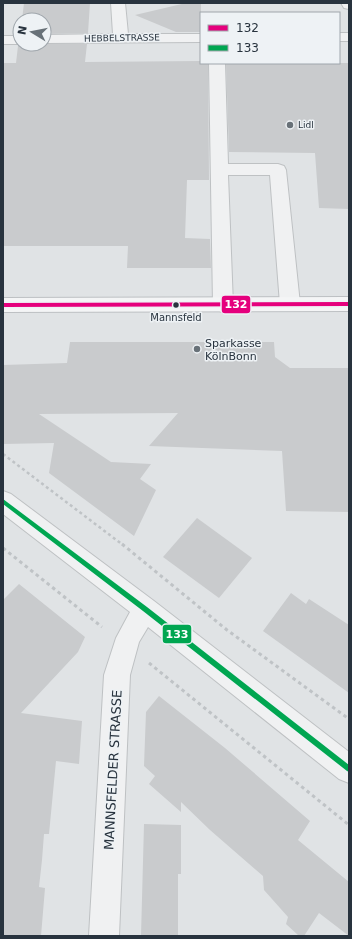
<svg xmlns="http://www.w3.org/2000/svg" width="352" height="939" font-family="'DejaVu Sans',sans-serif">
	<rect width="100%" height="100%" fill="#e0e3e5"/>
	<!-- building -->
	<g fill="#c9cbcd">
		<polygon points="24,3 90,3 88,33 44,34 44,20 22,20"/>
		<polygon points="186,3 201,3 201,32 176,32 135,15"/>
		<polygon points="22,44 87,44 85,62 201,61 201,63 208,63 209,180 187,180 185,238 210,239 211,268 127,268 128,246 3,246 3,63 16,63 18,46"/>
		<polygon points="226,63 349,63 349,209 319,208 315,153 229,152"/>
		<polygon points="70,342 274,342 275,357 290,368 349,368 349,512 286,511 282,451 149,446 178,413 39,414 111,462 151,464 140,479 156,490 134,536 49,473 54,443 3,444 3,365 67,363"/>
		<polygon points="197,518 252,558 219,598 163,557"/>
		<polygon points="19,584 85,637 78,652 21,713 82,721 79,764 56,761 49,834 44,834 42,860 39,887 45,888 41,936 3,936 3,600"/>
		<polygon points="291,593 306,604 309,599 349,625 349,693 263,631"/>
		<polygon points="159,696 225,748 310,821 298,840 349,882 349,936 319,913 304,936 299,936 286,924 288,917 264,890 263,876 210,830 181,802 181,812 149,784 155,776 144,766 146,712"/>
		<polygon points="144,824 181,825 181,874 178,874 178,936 141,936"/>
	</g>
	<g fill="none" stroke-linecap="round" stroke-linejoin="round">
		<!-- minor casing -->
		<g stroke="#bec1c3" stroke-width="2">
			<g id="minor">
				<polygon points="111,3 125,3 128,34 201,34 201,42 44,43 44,35 113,34"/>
				<polygon points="341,3 349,3 349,9 344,8"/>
				<rect x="339" y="33" width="10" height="8"/>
				<polygon points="3,36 20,36 20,44 22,44 3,44"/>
				<polygon points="209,63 225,63 228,164 278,164 284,166 286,170 300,304 297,309 290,311 283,309 280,304 270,175 228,175 233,305 230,310 223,312 216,310 213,305"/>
				<polygon points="3,491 11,494 154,601 349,752 349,783 339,779 148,627 139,642 130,675 119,936 89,936 104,675 116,638 130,612 3,514"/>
			</g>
		</g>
		<!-- major casing -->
		<g stroke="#bdc0c3" stroke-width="2">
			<polygon id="major" points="349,297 349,311 3,312 3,298"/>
		</g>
		<!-- path-far1 -->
		<polyline stroke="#bfc3c6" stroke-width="2.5" stroke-dasharray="3 3" stroke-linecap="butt" points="3,454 123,545"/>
		<!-- path -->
		<g stroke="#bfc3c6" stroke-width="3" stroke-dasharray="3.5 3.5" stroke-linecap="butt">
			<polyline points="122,544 227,630 349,719"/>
			<polyline points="3,548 102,627"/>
			<polyline points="149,663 349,825"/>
		</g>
		<!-- minor -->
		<use href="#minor" fill="#f0f1f2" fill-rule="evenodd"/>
		<!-- major -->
		<use href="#major" fill="#f4f5f6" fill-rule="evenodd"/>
		<!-- bus-1 casing -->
		<g stroke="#eef2f5" stroke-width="3">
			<polygon id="bus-1" points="349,302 349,306 3,307 3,303"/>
		</g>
		<!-- bus-2 casing -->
		<g stroke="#eef2f5" stroke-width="3">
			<polygon id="bus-2" points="3,499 147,607 349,765 349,772 347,771 143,611 3,504"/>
		</g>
		<!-- bus-1 -->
		<use href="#bus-1" fill="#e5007d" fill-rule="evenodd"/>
		<!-- bus-2 -->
		<use href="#bus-2" fill="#00a651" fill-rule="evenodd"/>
	</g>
	<!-- markers -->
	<g fill="#687178" stroke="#eef2f5" stroke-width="1.5">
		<circle cx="290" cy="125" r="4"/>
		<circle cx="197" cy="349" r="4"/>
	</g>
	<circle fill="#28333e" stroke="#eef2f5" stroke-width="1.5" cx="176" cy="305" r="3.5"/>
	<g text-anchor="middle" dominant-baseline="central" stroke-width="3" stroke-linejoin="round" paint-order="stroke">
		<!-- far-street labels -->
		<g font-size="9" fill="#28333e" stroke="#eef2f5">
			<text transform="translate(122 38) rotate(-1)">HEBBELSTRASSE</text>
		</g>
		<!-- far-poi labels -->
		<g font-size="9" fill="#28333e" stroke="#eef2f5" text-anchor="start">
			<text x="298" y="125">Lidl</text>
		</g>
		<!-- bus labels -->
		<g font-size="10" fill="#28333e" stroke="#eef2f5">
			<text x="176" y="317">Mannsfeld</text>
		</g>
		<!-- poi labels -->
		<g font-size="11" fill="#28333e" stroke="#eef2f5" text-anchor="start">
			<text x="205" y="343">Sparkasse<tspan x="205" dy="13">KölnBonn</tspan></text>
		</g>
		<!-- near-street labels -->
		<g font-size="13" fill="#28333e" stroke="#eef2f5">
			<text transform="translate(113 770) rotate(-87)">MANNSFELDER STRASSE</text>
		</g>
	</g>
	<g stroke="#eef2f5" stroke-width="1.5">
		<rect x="221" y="295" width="30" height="19" rx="4" fill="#e5007d"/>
		<rect x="162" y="624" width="30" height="20" rx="4" fill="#00a651"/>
	</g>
	<g font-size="11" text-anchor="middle" font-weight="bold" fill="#fff">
		<text x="236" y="308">132</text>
		<text x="177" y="638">133</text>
	</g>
	<!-- border -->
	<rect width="352" height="939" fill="none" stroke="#28333e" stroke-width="8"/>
	<!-- legend -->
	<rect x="200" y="12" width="140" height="52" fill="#eef2f5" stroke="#9fa6ac"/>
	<rect x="208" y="25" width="20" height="6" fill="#e5007d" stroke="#9fa6ac"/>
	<text x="236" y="32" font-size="12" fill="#28333e">132</text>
	<rect x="208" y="45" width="20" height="6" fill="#00a651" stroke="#9fa6ac"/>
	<text x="236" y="52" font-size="12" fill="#28333e">133</text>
	<!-- north arrow -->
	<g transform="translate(32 32) rotate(280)"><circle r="19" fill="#eef2f5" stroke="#9fa6ac"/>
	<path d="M0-3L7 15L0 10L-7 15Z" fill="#687178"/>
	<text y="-6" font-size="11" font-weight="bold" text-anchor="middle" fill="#28333e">N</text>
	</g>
</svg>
